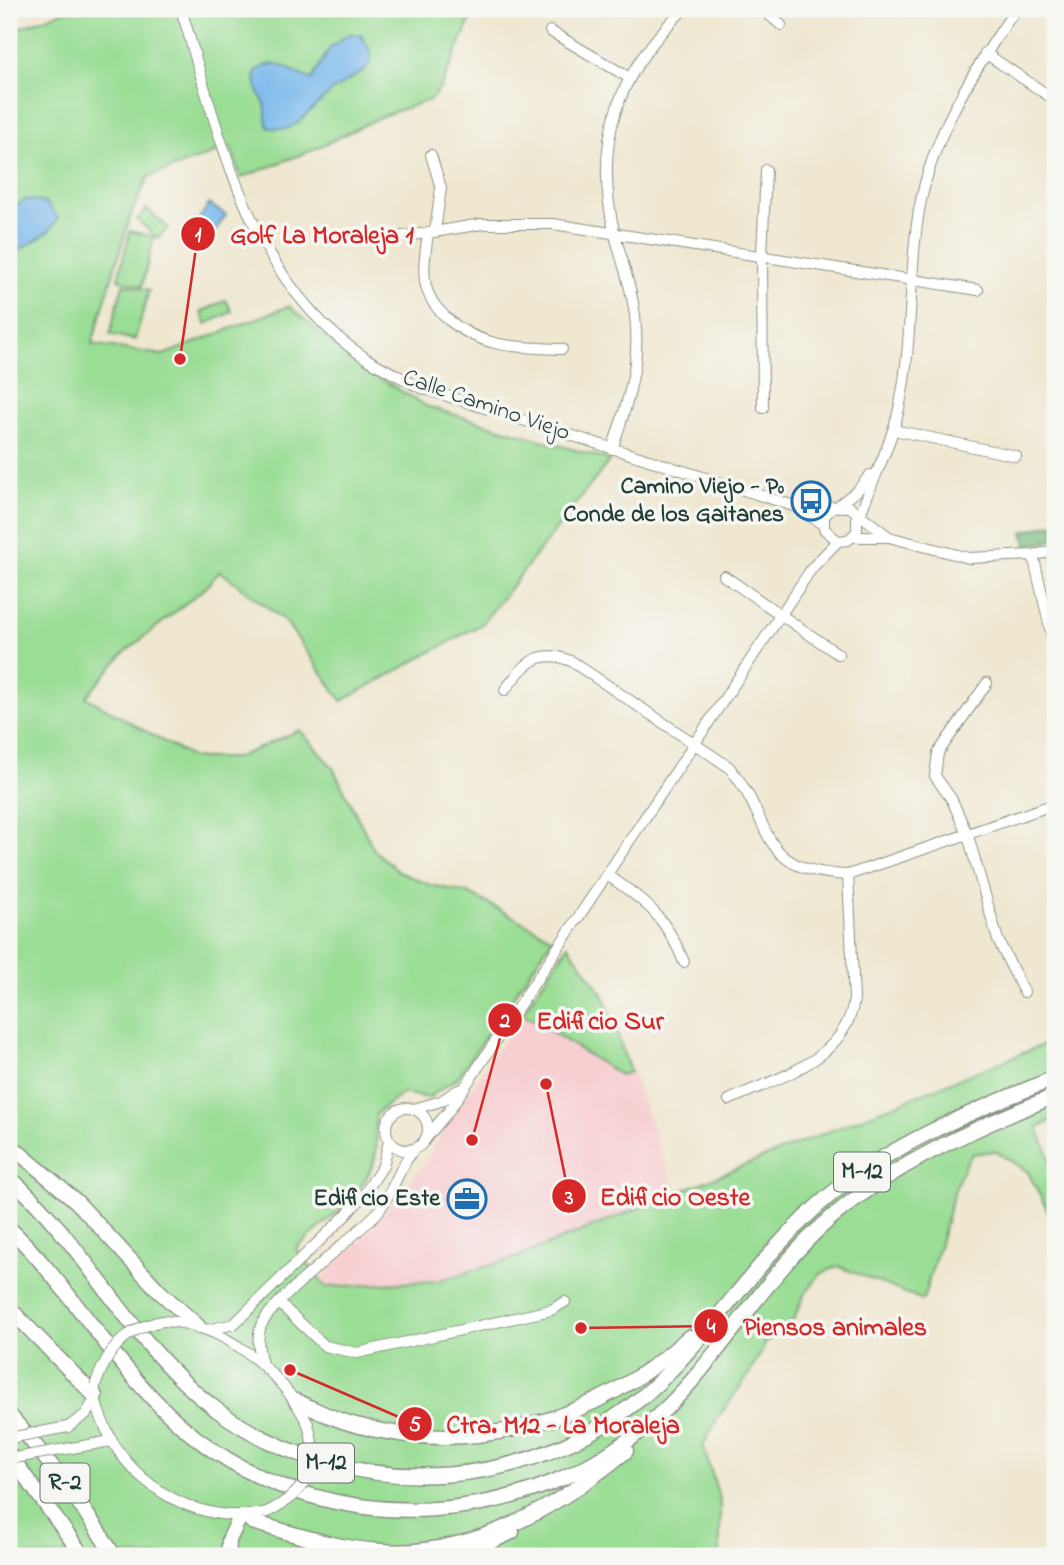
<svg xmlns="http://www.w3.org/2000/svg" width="1064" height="1565" font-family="'Indie Flower',sans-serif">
	<rect width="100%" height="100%" fill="#f6f6f2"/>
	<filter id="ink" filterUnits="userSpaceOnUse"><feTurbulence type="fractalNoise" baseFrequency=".0143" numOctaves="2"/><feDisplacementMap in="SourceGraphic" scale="14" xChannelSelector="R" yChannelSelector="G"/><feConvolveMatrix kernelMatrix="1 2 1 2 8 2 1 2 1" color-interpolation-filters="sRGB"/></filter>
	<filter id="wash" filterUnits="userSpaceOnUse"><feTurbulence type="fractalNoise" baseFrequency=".00686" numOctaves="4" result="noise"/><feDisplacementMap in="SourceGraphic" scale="28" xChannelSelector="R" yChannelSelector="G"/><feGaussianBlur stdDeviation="1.57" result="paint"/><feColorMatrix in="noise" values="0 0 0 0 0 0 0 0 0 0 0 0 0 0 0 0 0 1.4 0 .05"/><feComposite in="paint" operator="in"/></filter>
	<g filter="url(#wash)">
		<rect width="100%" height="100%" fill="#efe7d0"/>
		<!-- built -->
		<polygon fill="#f7cfd1" points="568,945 604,996 676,1192 515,1258 437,1281 326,1288 321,1278 366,1235 424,1164 444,1129"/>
		<!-- green -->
		<g fill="#9add94" stroke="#5c8d64" stroke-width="2">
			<path d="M 70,9 L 475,9 L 441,87 L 430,100 L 382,116 L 315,149 L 241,178 L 231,147 L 148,177 L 131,214 L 92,344 L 163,355 L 289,306 L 356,364 L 428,407 L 610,460 L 482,624 L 342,701 L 285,621 L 220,571 L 206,587 L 123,654 L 86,697 L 193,758 L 236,758 L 300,730 L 333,768 L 374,850 L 399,872 L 430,885 L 468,893 L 553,938 L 458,1077 L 428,1098 L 403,1093 L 376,1114 C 374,1126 378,1140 376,1152 C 370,1192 323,1223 296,1249 L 326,1287 L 437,1281 L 515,1258 L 1055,1040 L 1055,1119 L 1038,1127 L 1055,1173 L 1055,1225 L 1028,1172 L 995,1151 L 972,1154 C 954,1180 951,1206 942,1236 C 936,1257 929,1278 923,1300 L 838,1266 L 820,1274 L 804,1295 L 794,1319 L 766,1343 L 748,1376 L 717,1419 L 703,1446 L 720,1500 L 720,1556 L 9,1556 L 9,32 Z"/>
			<polygon points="147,209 168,227 158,238 137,220"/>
			<polygon points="130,231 154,237 142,286 118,279"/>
			<polygon points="123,284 149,290 135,340 110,334"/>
			<polygon points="226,300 232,312 206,324 201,312"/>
			<polygon points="568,945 604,996 630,1072 620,1075 522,1013"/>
		</g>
		<!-- forest -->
		<polygon fill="#7bbc7e" stroke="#4d7c59" stroke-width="2" points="1055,523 1055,540 1027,546 1023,532"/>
		<!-- water -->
		<g fill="#78b8ec" stroke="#4c7a90" stroke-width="2">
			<path d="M 349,34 L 361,35 L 370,51 L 371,61 L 366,69 L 332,91 L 295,125 L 286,129 L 269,128 C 263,120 268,114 265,105 C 260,92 253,87 256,72 C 278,52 293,76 312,79 L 330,48 Z"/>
			<path d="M 27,199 L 46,203 L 58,218 C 46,243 20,241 9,263 L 9,210 Z"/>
			<polygon points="209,204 226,215 207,243 190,232"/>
		</g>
	</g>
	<g filter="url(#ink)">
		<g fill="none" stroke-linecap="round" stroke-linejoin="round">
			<!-- minor casing -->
			<g stroke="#879282" stroke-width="12">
				<g id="minor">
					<path d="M 181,9 C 220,134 248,282 367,359 C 384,369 402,378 419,387 L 794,506 L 824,525"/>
					<polyline points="762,9 781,25"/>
					<polyline points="550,31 628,77"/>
					<polyline points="985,53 1049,96"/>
					<polyline points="431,155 441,188 435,231"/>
					<polyline points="379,239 428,233"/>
					<path d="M 562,349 C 521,347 484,349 450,321 C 439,311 430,302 426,286 C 422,269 426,250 428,233 L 482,224 L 553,224 L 978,290"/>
					<polyline points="763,408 762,254 766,170"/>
					<polyline points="894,430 1016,456"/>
					<path d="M 612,449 C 625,411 639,370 636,329 C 635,296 622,263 614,231 C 593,140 618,72 684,9"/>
					<polyline points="840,504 857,491 870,475"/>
					<polyline points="798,506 850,507 889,537 969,558 1033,555 1055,551"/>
					<polyline points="832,507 824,517 824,529 838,541 848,540 857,532 857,513"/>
					<path d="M 859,518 C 872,480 892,444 900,404 C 912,345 909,283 917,224 C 927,143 971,74 1016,9"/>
					<polyline points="853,537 889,537"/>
					<polyline points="1033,555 1055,649"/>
					<polyline points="724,576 838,654"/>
					<polyline points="987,683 938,753 935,776 952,800 968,836 998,940 1024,992"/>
					<path d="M 505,690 C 524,665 537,647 571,661 L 729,767 C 777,824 753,871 848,875 L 1055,804"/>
					<path d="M 607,875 C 646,901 666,917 684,962"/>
					<path d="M 729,1100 C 778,1077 846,1061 854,999 L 848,875"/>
					<circle cx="407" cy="1129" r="21"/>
					<polyline points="414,1109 441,1101 458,1090"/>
					<polyline points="426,1138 448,1112 812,568 838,541"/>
					<polyline points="279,1303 325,1346 357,1353 551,1310 565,1302"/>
					<path d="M 163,1321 C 224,1323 281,1371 308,1424"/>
					<polyline points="207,1330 234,1324 344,1217 363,1196 383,1166 389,1141"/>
					<path d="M 262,1364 C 259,1351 256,1339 261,1326 C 269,1303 355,1237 378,1212 C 393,1192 399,1167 414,1149"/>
					<path d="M 95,1390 C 95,1406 101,1417 107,1431 C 134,1489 204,1527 267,1512"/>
					<polyline points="68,1427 86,1414 95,1399"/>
					<polyline points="83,1446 112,1441"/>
				</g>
			</g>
			<!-- highway casing -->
			<g stroke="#879282" stroke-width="17">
				<g id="highway">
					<polyline points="9,1144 77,1202 160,1292 198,1326"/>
					<path d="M 9,1177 C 88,1246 132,1348 217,1410 C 353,1509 549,1495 667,1374 C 724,1316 766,1248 830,1195 C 896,1141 976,1110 1055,1078"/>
					<path d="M 9,1228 C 77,1293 120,1379 196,1438 C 333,1543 534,1531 660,1414 C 724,1354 765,1274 832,1217 C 899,1161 975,1128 1055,1096"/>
					<polyline points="9,1308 95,1396"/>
					<path d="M 296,1401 C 316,1410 335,1420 356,1425 C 475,1458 600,1419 689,1337"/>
					<path d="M 9,1415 C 49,1459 83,1506 114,1556"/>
					<polyline points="9,1454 83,1556"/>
					<path d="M 247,1517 L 252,1522 C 294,1534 337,1549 381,1551 C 472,1558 559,1506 626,1451"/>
					<polyline points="228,1556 229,1540 240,1517"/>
					<polyline points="460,1556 512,1532"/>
				</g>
			</g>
			<!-- minor -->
			<use href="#minor" stroke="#fff" stroke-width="10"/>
			<!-- highway -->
			<use href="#highway" stroke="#fff" stroke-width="14"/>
			<!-- minor-bridge casing -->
			<g stroke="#879282" stroke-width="12" stroke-linecap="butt">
				<g id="minor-bridge">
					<path d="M 95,1386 C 107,1350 125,1328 163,1321"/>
					<polyline points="9,1438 68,1427"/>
					<polyline points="9,1459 83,1446"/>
					<path d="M 267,1512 C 306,1493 321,1467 308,1424"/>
				</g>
			</g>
			<!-- minor-bridge -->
			<use href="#minor-bridge" stroke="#fff" stroke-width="10"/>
		</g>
	</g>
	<!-- icons -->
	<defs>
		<g id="bus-ring" transform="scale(2.0125)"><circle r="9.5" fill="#f6f6f2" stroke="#1f6fb2" stroke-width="1.5"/><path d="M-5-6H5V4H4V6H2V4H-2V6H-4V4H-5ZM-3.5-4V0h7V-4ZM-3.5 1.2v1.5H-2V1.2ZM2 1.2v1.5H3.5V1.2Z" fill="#1f6fb2"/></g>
		<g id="office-ring" transform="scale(2.0125)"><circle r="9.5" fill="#f6f6f2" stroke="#1f6fb2" stroke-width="1.5"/><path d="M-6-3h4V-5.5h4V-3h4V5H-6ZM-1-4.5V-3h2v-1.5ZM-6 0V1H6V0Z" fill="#1f6fb2"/></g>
	</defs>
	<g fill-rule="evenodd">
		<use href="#bus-ring" x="811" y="501"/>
		<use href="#office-ring" x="467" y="1199"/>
	</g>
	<g text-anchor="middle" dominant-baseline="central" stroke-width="7" stroke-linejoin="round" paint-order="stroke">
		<!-- shield labels -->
		<g fill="#f6f6f2" stroke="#60746d" stroke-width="2">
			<rect x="834" y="1152.5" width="56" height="39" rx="5"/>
			<rect x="298" y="1443.5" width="56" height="39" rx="5"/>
			<rect x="40.5" y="1463.5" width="49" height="39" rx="5"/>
		</g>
		<g font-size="23" font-weight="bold" fill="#1f3d34">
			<text x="862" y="1172">M-12</text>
			<text x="326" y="1463">M-12</text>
			<text x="65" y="1483">R-2</text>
		</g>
		<!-- street labels -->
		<g font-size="24" fill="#1f3d34" stroke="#f6f6f2">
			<text transform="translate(486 406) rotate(19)">Calle Camino Viejo</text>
		</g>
		<!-- poi labels -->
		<g font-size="24" font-weight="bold" fill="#1f3d34" stroke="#f6f6f2" text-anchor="end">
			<text x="784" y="487">Camino Viejo - Pº<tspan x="784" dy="28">Conde de los Gaitanes</tspan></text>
			<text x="440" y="1199">Edificio Este</text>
		</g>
	</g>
	<!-- callouts -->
	<path fill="none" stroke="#d62828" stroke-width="2.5" d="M180 359L198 234M472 1140L505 1020M546 1084L569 1196M581 1328L711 1326M290 1370L415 1424"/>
	<g fill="#d62828" stroke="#f6f6f2" stroke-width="2.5">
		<circle cx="180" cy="359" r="7"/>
		<circle cx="472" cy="1140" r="7"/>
		<circle cx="546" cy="1084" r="7"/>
		<circle cx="581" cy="1328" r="7"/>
		<circle cx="290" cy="1370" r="7"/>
		<circle cx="198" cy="234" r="18"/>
		<circle cx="505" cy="1020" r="18"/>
		<circle cx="569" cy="1196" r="18"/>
		<circle cx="711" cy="1326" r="18"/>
		<circle cx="415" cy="1424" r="18"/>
	</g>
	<g font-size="21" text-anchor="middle" font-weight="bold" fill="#fff">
		<text x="198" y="241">1</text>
		<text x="505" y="1027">2</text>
		<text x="569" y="1204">3</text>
		<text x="711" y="1333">4</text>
		<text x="415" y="1431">5</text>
	</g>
	<g font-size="26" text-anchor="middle" font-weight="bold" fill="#d62828" stroke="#f6f6f2" stroke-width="7" stroke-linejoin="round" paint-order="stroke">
		<text x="322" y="243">Golf La Moraleja 1</text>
		<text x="600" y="1029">Edificio Sur</text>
		<text x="675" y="1205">Edificio Oeste</text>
		<text x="835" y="1335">Piensos animales</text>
		<text x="563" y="1433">Ctra. M12 - La Moraleja</text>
	</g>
	<!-- margin -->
	<rect width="1064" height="1565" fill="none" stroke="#f6f6f2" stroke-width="35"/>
</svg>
